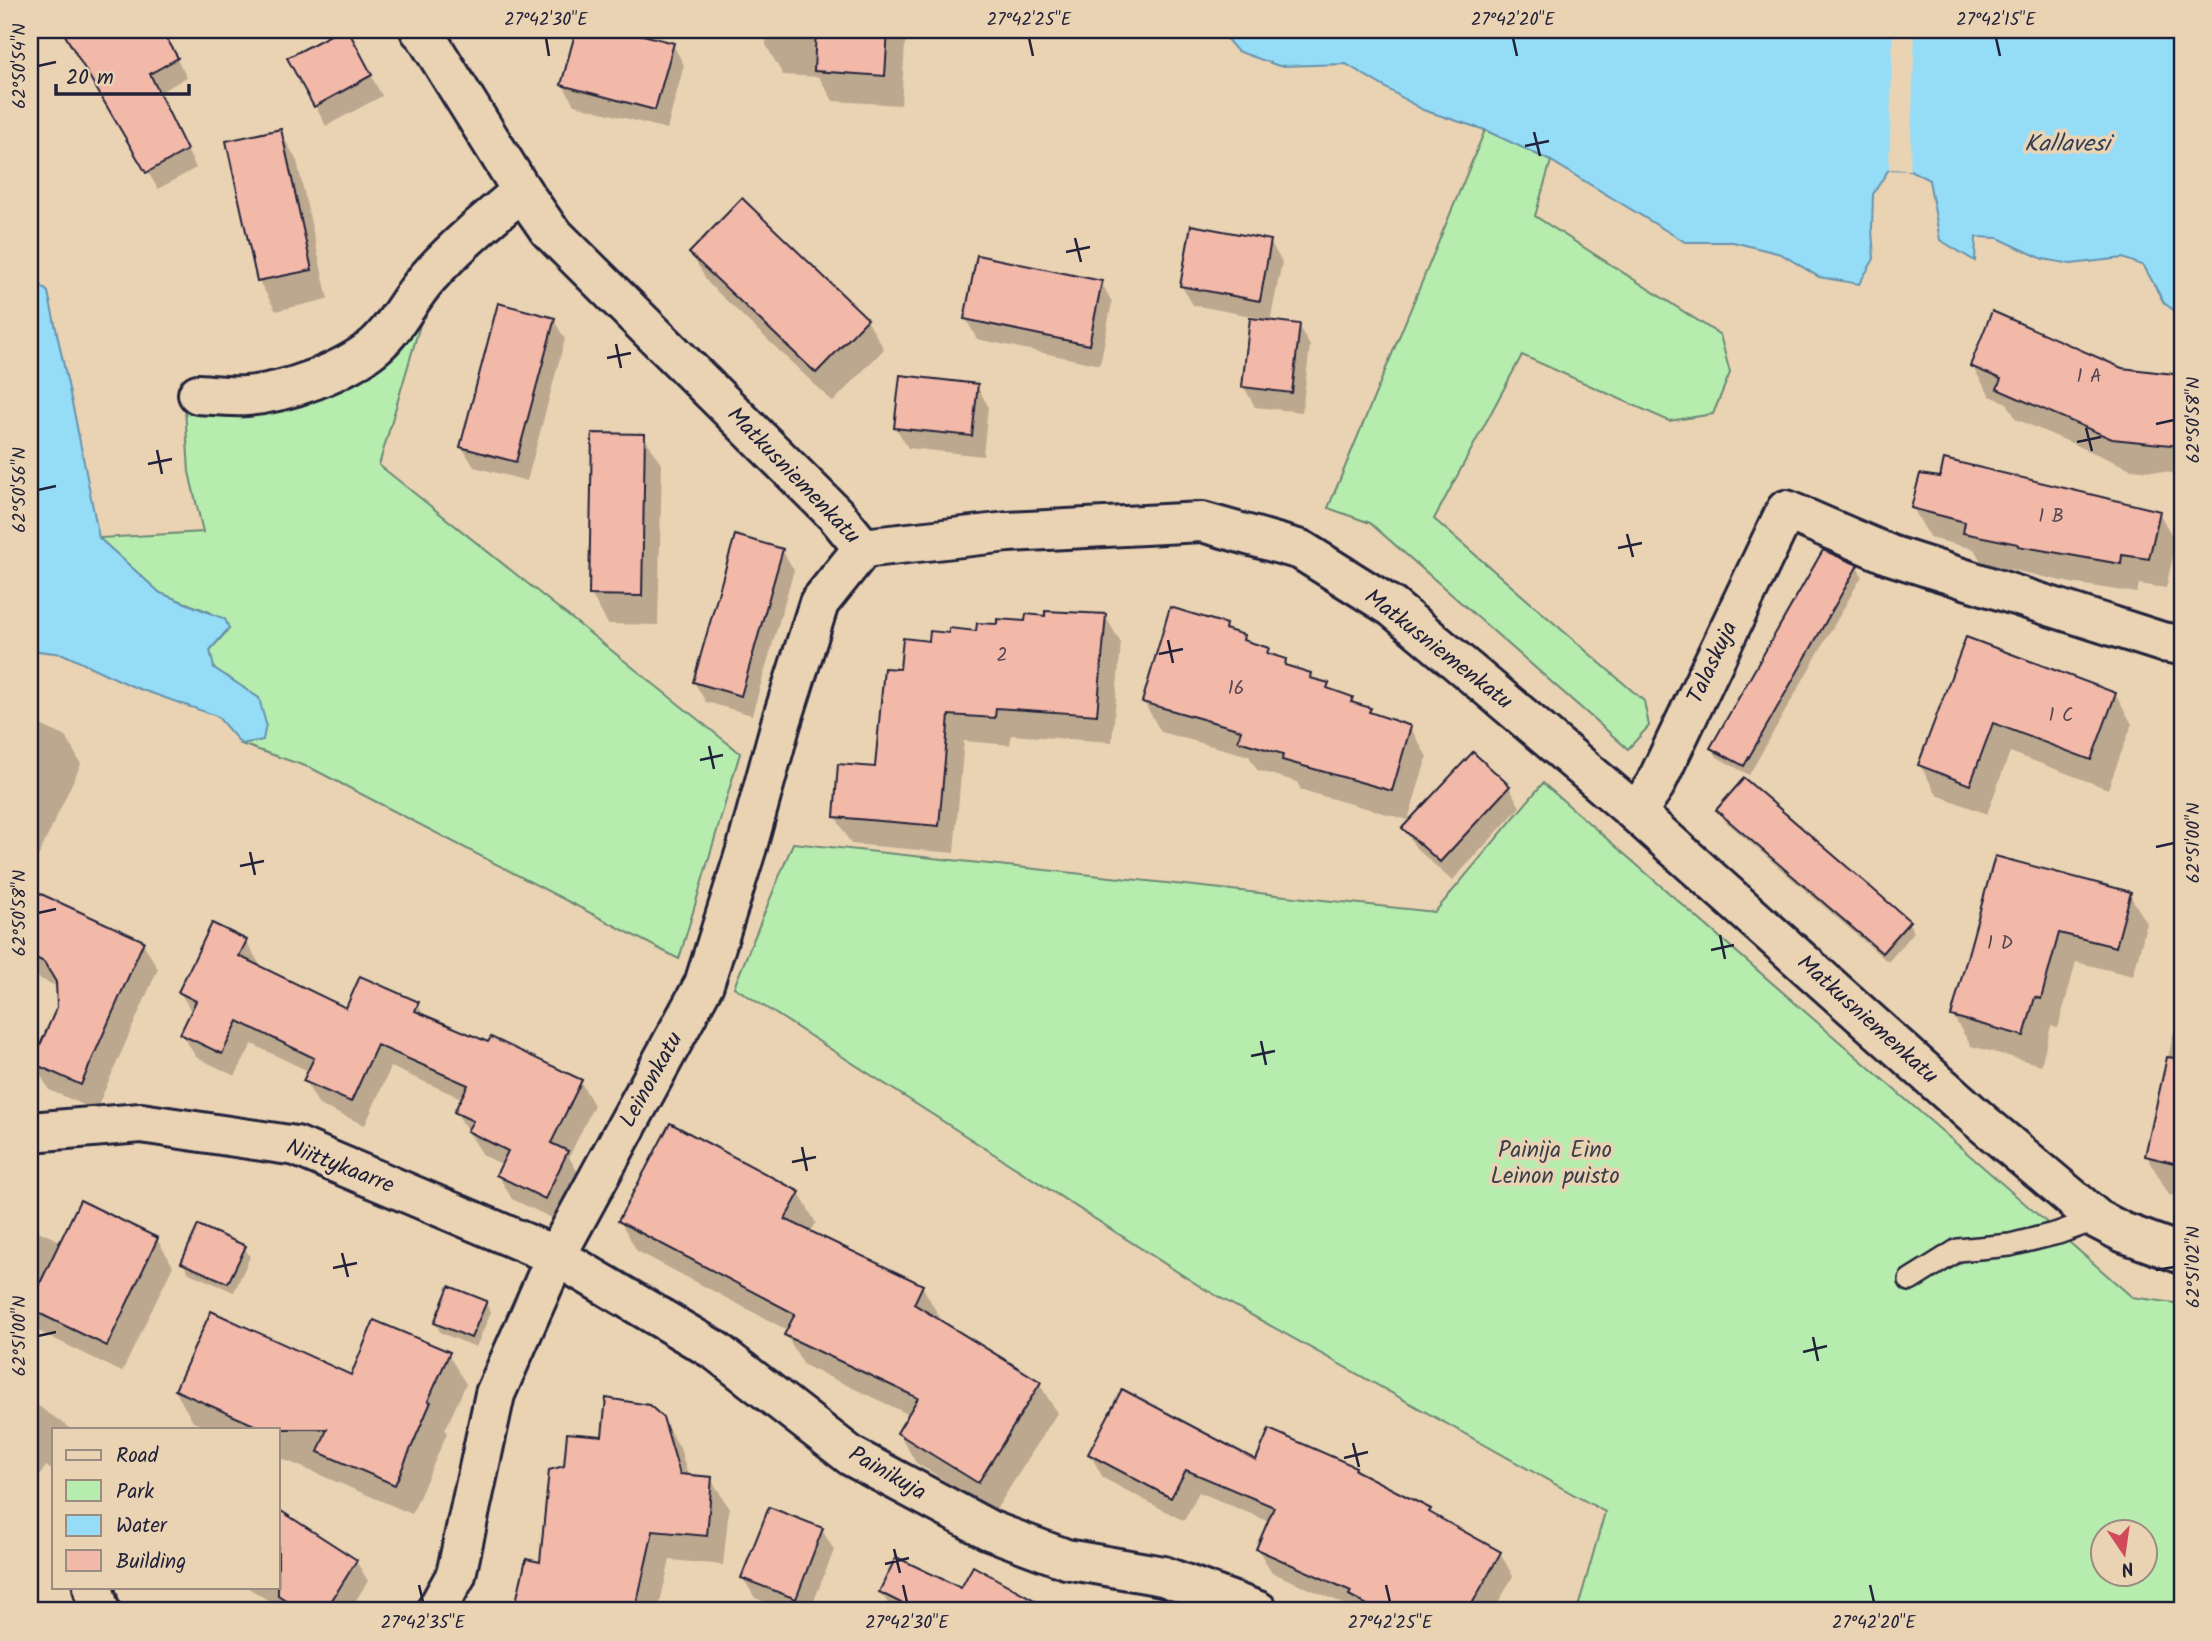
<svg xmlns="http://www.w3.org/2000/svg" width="2212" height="1641" font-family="Kalam,sans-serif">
	<rect width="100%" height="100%" fill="#ead3b3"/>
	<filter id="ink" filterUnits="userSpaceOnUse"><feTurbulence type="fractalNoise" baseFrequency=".0143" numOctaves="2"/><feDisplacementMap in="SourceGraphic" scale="14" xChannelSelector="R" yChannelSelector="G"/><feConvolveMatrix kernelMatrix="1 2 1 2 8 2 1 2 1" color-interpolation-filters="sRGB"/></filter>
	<g filter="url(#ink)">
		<!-- green -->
		<g fill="#b6edaf" stroke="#6c8875" stroke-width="2" fill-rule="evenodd">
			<polygon points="1485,130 1551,161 1535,216 1720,335 1730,373 1713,414 1669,421 1522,355 1434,519 1644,701 1649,726 1628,749 1370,523 1328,508"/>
			<polygon points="422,318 379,465 740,753 679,959 311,768 241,744 263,740 259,698 214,668 210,650 229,629 210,612 160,593 99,538 203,532 189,472 185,408 345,387"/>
			<path d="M 1543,783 L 2132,1297 L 2182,1304 L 2182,1611 L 1577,1611 L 1605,1512 L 1201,1287 L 734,987 L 793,843 L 1435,912 ZM 2104,1532 L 2146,1532 L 2146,1574 L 2104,1574 Z"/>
		</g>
		<!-- water -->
		<g fill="#95ddf7" stroke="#6792ac" stroke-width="2">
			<polygon points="1219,30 2182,30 2182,316 2164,303 2144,266 2123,258 2071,264 2043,259 1998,238 1976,237 1975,261 1940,240 1929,180 1910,170 1889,169 1873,194 1872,229 1874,259 1859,284 1819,277 1781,254 1733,242 1685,242 1551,161 1485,130 1423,110 1346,64 1279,66 1237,51"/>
			<polygon points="30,275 48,292 75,417 99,538 160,593 225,619 229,628 210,650 214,668 259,698 266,724 263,740 241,744 217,716 134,687 63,654 30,650"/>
		</g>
		<!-- pier -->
		<polygon fill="#ead3b3" points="1893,30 1915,30 1910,170 1889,169"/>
		<!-- shadow -->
		<g fill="#0003">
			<polygon points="64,30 160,30 187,77 159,93 196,168 158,189"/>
			<polygon points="343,30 346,30 382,96 326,126 290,59"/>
			<polygon points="578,30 618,30 673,45 684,65 667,129 574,105 563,85"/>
			<polygon points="767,30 906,30 901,105 833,101 819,77 783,75 766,45"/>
			<polygon points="280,131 297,161 328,299 276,311 259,281 228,142"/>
			<polygon points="1270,242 1282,262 1270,322 1299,326 1310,346 1302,412 1255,407 1244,387 1261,318 1193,305 1181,285"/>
			<polygon points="691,253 867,320 884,349 833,402 708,283"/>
			<polygon points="1101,282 1112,302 1100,365 977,339 966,319"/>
			<polygon points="553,319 565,339 527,481 474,467 462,447"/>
			<polygon points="1972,366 2121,370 2182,377 2182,474 2131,469 2016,419 2007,403 1990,396"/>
			<polygon points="977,386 988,406 983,456 908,448 896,428"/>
			<polygon points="644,436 662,466 658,625 608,624 591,594"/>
			<polygon points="1913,508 2159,513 2176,543 2166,588 2139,584 2137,593 2071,583 1982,563 1974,549 1930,538"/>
			<polygon points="782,550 794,570 752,715 706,702 694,682"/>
			<polygon points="1857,566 1862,576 1749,775 1717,757 1712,748"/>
			<polygon points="1105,616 1121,643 1112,742 1011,735 1010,745 964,741 954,853 851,844 835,816 877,769 901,671 930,643 950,635 978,632 1027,623"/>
			<polygon points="1225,625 1229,633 1243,636 1247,643 1267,650 1271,656 1285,660 1290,668 1310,674 1314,681 1327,685 1331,691 1352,698 1356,706 1370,709 1373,716 1410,727 1427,757 1408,820 1301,790 1297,782 1257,770 1249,756 1161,732 1144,702"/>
			<polygon points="1967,639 2115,694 2132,724 2108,789 2010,752 1987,814 1937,795 1920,765"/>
			<polygon points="30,720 66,737 81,764 30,874"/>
			<polygon points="1509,787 1520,807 1452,881 1416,848 1404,829"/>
			<polygon points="1718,810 1908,922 1914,932 1888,962 1723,819"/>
			<polygon points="1996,858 2129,894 2147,923 2133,976 2076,962 2058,1028 2051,1026 2041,1065 1971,1046 1953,1016"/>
			<polygon points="30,891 143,943 158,969 96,1110 49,1090 34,1063 59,1007 58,987 30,974"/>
			<polygon points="246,941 260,965 258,967 347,1010 417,1004 425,1017 580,1081 594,1105 569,1157 580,1176 558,1221 512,1199 498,1175 503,1165 483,1155 456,1112 463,1099 391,1067 365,1125 319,1105 305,1081 310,1072 252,1044 235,1076 196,1057 182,1034 192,1013 180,992"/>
			<polygon points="2176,1021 2182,1023 2182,1198 2169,1195 2147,1156"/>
			<polygon points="799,1193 816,1223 810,1233 922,1286 939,1316 937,1320 1039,1383 1057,1413 995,1511 916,1463 899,1433 910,1415 804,1365 786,1335 789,1331 637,1251 620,1221"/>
			<polygon points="30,1227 62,1242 157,1239 173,1266 122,1372 30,1327"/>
			<polygon points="244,1247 250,1257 234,1292 189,1273 183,1263"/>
			<polygon points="485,1303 491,1312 476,1347 441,1333 435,1323"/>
			<polygon points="212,1314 352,1377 448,1354 466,1384 445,1430 447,1433 412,1514 278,1457 278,1429 212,1429 193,1422 176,1392"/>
			<polygon points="30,1400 71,1429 54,1429 54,1472 46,1466 31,1488"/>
			<polygon points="662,1418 680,1448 688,1476 711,1479 729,1508 723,1565 670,1560 658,1611 520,1611 517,1606 542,1564 565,1467 604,1438"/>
			<polygon points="1090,1454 1355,1468 1358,1473 1430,1511 1433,1516 1500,1553 1513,1576 1494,1611 1360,1611 1271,1572 1258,1549 1270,1522 1199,1492 1184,1521 1103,1478"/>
			<polygon points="822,1530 834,1550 810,1611 790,1611 755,1598 743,1578"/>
			<polygon points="356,1561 368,1581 349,1611 285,1611 247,1587 278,1587"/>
			<polygon points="961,1590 1011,1590 1024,1611 892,1611 881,1592"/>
		</g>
		<!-- building -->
		<g fill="#f2b9a9" stroke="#22223b" stroke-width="2">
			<polygon points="62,30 162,30 178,58 150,74 187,150 146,173"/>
			<polygon points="340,30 348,30 372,75 314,107 287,58"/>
			<polygon points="576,30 624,30 674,43 655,110 561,85"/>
			<polygon points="816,30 888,30 885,76 814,71"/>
			<polygon points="281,129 312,270 257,281 226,141"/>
			<polygon points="742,198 868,319 816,373 689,253"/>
			<polygon points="1191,225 1271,240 1260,301 1180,286"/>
			<polygon points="977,255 1102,281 1089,345 964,319"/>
			<polygon points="498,303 555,318 516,462 460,447"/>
			<polygon points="1992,311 2122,368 2182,375 2182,435 2180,435 2180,446 2112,439 1997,389 2001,379 1970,366"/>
			<polygon points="1250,318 1300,324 1292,393 1242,387"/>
			<polygon points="900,375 978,384 972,436 894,428"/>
			<polygon points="592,433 645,434 642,596 589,595"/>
			<polygon points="1944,459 2160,511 2149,559 2122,555 2121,564 2018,546 2018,544 1963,533 1965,522 1911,508 1920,474 1940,477"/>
			<polygon points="735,535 783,549 741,696 693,682"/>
			<polygon points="1823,550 1858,565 1744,766 1710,748"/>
			<polygon points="1170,607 1226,624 1225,629 1244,635 1243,640 1269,648 1267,653 1286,659 1285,665 1311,673 1310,678 1329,683 1327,688 1353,697 1351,702 1371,708 1369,712 1411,726 1392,791 1282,760 1283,754 1238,741 1241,730 1142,702"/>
			<polygon points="1045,611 1106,614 1097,715 996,708 995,718 949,715 939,826 834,817 838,764 875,767 884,668 900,669 903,638 929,641 930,631 949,633 949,628 976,631 977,623 997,624 997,619 1025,621 1026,614 1045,616"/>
			<polygon points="1966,637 2116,693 2091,760 1993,723 1970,785 1918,765"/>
			<polygon points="1473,752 1510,786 1440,862 1402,828"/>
			<polygon points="1744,778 1910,921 1882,953 1716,810"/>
			<polygon points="1995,856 2131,892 2116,947 2059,933 2041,999 2035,997 2024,1036 1951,1016"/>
			<polygon points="30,889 144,941 81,1085 32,1063 57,1007 56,982 44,962 30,955"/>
			<polygon points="212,923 247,940 239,956 346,1008 360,976 419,1002 415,1011 488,1042 491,1037 582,1080 551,1143 568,1151 545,1199 496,1175 508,1151 467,1131 473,1121 454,1112 468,1085 377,1045 351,1102 303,1081 314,1058 238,1021 222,1054 180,1034 196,1001 178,992"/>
			<polygon points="2167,1057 2182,1059 2182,1165 2145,1156"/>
			<polygon points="670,1123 800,1192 785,1219 923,1285 914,1304 1041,1382 978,1483 897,1433 918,1398 784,1335 795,1314 618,1221"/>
			<polygon points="80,1200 158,1238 107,1346 30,1309 30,1304"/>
			<polygon points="198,1225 246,1246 228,1283 181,1263"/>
			<polygon points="449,1286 487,1301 471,1338 434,1323"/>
			<polygon points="211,1311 351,1375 374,1320 450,1352 428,1401 431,1402 395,1485 318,1452 327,1429 263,1429 175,1390"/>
			<polygon points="1122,1389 1256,1460 1269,1429 1356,1467 1355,1470 1431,1509 1429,1512 1501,1552 1468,1611 1378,1611 1349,1595 1351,1591 1256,1549 1274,1507 1186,1470 1171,1498 1088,1454"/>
			<polygon points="606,1398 649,1405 663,1417 680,1474 712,1477 707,1536 653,1531 635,1611 537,1611 515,1606 526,1559 540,1562 549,1470 564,1466 567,1433 602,1436"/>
			<polygon points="769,1507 823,1528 796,1599 741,1578"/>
			<polygon points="278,1509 357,1560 325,1611 303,1611 278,1595"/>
			<polygon points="896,1557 961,1588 973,1566 1054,1611 917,1611 879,1592"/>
		</g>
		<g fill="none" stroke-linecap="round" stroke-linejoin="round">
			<!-- lane casing -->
			<g stroke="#22223b" stroke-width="26">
				<polyline id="lane" points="1910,1280 1958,1250 2010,1245 2058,1233 2097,1219"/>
			</g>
			<!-- street casing -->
			<g stroke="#22223b" stroke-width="44">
				<g id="street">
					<polyline points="420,30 425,35 522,191 549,230 836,515 863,548"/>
					<path d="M 198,394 C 214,395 231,397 246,396 C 286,393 344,372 375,346 C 398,326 410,296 431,274 C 457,245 492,216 522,191"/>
					<polyline points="863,548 1008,532 1202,522 1301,550 1392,607 1490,689 1636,813 1978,1119 2097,1219 2122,1232 2182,1254"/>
					<polyline points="1636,813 1655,785 1786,510 1890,555 2162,642 2182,645"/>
					<polyline points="30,1132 141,1123 296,1146 556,1256 716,1351 851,1456 989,1530 1066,1559 1163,1576 1258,1611"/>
					<polyline points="93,1587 100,1611"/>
					<polyline points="436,1611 456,1575 495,1394 556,1256 704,984 747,847 781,723 819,603 863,548"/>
				</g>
			</g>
			<!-- lane -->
			<use href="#lane" stroke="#ead3b3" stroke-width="21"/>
			<!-- street -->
			<use href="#street" stroke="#ead3b3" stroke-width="38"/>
		</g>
	</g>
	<!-- ticks -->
	<path fill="none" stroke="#22223b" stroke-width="2.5" d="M 546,38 L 549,56M 1029,38 L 1033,56M 1513,38 L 1517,56M 1996,38 L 2000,56M 38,66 L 56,62M 1534,132 L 1540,156M 1525,146 L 1549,141M 1075,238 L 1081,262M 1066,252 L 1090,247M 616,344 L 621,368M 607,358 L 631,353M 2156,424 L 2174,420M 2086,428 L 2092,451M 2077,442 L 2101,437M 157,450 L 162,474M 148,464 L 172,459M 38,490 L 56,486M 1627,534 L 1633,557M 1618,548 L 1642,543M 1168,640 L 1173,663M 1159,654 L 1183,649M 709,746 L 714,769M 700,760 L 723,755M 2156,847 L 2174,843M 250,852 L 255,875M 240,866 L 264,861M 38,913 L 56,909M 1720,935 L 1725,959M 1711,950 L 1734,945M 1261,1041 L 1266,1065M 1251,1056 L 1275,1051M 802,1147 L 807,1171M 792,1162 L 816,1157M 342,1253 L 348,1277M 333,1268 L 357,1263M 2156,1270 L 2174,1267M 38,1336 L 56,1332M 1813,1337 L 1818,1361M 1803,1352 L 1827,1346M 1353,1443 L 1359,1467M 1344,1458 L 1368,1452M 894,1549 L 900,1573M 885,1564 L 909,1558M 419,1585 L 423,1602M 903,1585 L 907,1602M 1386,1585 L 1390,1602M 1870,1585 L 1874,1602"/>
	<g text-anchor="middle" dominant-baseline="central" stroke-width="7" stroke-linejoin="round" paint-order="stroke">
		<!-- number labels -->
		<g font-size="19" fill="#564856">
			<text x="2089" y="377">1 A</text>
			<text x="2051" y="517">1 B</text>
			<text x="1002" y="656">2</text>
			<text x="1236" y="689">16</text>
			<text x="2061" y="716">1 C</text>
			<text x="2000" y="944">1 D</text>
		</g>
		<!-- street labels -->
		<g font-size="23" fill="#22223b" stroke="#ead3b3">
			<text transform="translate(793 476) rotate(46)">Matkusniemenkatu</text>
			<text transform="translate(1438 650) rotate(38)">Matkusniemenkatu</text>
			<text transform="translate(1713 663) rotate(-65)">Talaskuja</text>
			<text transform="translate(1867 1020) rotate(42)">Matkusniemenkatu</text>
			<text transform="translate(652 1080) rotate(-61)">Leinonkatu</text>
			<text transform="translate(340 1167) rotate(21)">Niittykaarre</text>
			<text transform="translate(887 1474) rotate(30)">Painikuja</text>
		</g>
		<!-- park labels -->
		<g font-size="23" fill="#38404c" stroke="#ead3b3">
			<text x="1555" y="1151">Painija Eino<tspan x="1555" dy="26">Leinon puisto</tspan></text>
		</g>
		<!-- water labels -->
		<g font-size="24" font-style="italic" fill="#333e57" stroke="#ead3b3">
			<text x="2067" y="144">Kallavesi</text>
		</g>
	</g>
	<!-- margin -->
	<rect width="2212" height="1641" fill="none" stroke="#ead3b3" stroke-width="77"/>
	<!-- legend -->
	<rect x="52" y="1428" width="228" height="161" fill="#ead3b3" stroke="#9a8c83" stroke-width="2"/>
	<rect x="66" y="1450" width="35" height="10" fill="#ead3b3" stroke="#9a8c83" stroke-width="2"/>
	<text x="116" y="1462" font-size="21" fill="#22223b">Road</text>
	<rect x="66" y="1480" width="35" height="21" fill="#b6edaf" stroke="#9a8c83" stroke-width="2"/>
	<text x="116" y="1498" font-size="21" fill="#22223b">Park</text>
	<rect x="66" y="1515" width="35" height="21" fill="#95ddf7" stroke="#9a8c83" stroke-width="2"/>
	<text x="116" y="1532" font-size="21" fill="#22223b">Water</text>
	<rect x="66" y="1550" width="35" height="21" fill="#f2b9a9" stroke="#9a8c83" stroke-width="2"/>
	<text x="116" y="1568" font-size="21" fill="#22223b">Building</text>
	<!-- north arrow -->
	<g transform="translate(2124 1553) rotate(167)"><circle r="33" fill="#ead3b3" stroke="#9a8c83" stroke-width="2"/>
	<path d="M0-5L12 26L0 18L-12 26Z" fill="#d1495b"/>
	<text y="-10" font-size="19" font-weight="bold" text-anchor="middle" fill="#22223b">N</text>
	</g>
	<!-- scale -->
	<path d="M56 84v10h133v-10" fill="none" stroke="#22223b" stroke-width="3.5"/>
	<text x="66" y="84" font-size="21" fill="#22223b" stroke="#ead3b3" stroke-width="5" paint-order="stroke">20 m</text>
	<rect x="38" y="38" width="2136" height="1564" fill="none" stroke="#22223b" stroke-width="2.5"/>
	<g font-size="18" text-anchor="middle" fill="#22223b">
		<text x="546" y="25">27°42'30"E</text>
		<text x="1029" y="25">27°42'25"E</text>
		<text x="1513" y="25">27°42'20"E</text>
		<text x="1996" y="25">27°42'15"E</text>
		<text transform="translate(19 66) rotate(-90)" y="6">62°50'54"N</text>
		<text transform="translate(2193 420) rotate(-90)" y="6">62°50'58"N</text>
		<text transform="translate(19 490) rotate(-90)" y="6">62°50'56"N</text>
		<text transform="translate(2193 843) rotate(-90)" y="6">62°51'00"N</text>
		<text transform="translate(19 913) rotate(-90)" y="6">62°50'58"N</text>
		<text transform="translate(2193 1267) rotate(-90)" y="6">62°51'02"N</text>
		<text transform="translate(19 1336) rotate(-90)" y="6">62°51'00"N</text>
		<text x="423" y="1628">27°42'35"E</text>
		<text x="907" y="1628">27°42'30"E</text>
		<text x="1390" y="1628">27°42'25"E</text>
		<text x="1874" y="1628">27°42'20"E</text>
	</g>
</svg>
